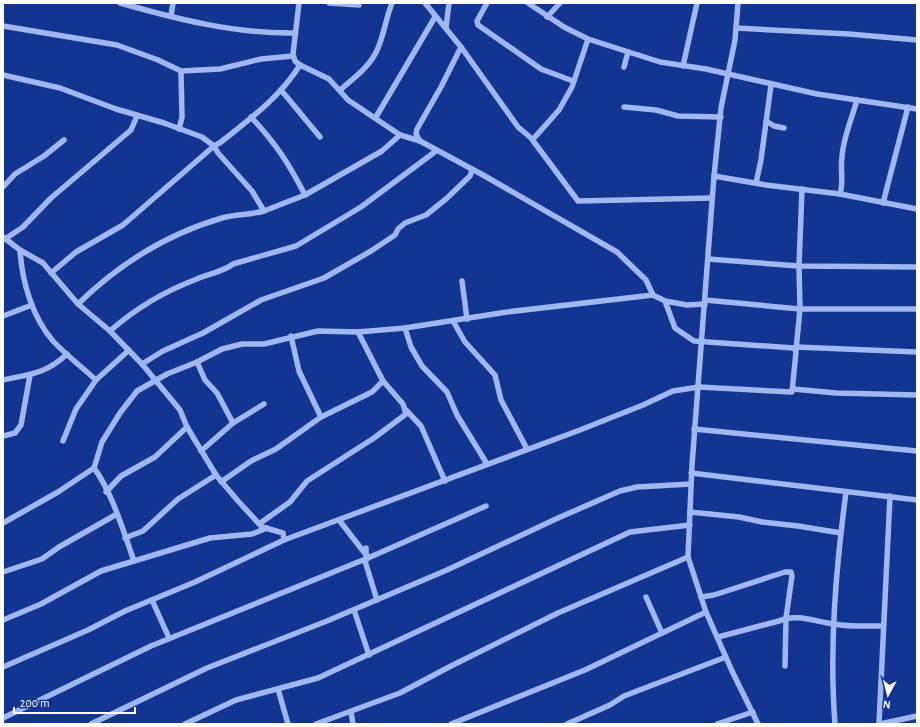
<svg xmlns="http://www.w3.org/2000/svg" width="920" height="727" font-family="'Alegreya Sans',sans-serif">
	<rect width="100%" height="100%" fill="#123592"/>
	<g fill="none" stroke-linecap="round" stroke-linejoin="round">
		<!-- minor -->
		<g stroke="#a0b7f2" stroke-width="5.5">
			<path d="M 120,3 C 177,19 235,34 294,33"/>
			<polyline points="299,3 293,54 295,61 300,65 329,79 348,100 400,135 420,141 483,175 617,252 646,280 653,295 665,301 687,305 705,304"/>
			<polyline points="329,3 359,5"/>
			<polyline points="425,3 461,47 518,127 531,138 578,201 712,198"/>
			<polyline points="487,3 477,21 478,25 541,69 573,81"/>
			<polyline points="528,3 564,27 588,39 660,62 706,69 817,94 917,109"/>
			<polyline points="738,3 735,40 721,108 714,176 692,465 688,557 706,612 732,671 758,724"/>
			<polyline points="171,16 173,3"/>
			<polyline points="547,17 560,3"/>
			<polyline points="3,26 117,45 158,60 181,71 220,69 261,59 293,56"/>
			<polyline points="446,28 449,3"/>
			<polyline points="736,28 849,34 917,40"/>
			<polyline points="683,66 697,3"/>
			<polyline points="624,67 628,52"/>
			<path d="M 3,75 L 60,88 L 116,109 L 164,123 L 202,137 L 214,146 L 221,142 C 250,119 280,97 300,65"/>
			<polyline points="281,90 320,137"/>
			<path d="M 340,90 C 354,78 371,66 378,48 C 384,34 386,18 392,3"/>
			<polyline points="624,107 656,110 678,116 721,117"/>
			<path d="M 251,117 C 276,144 288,162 305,195"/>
			<polyline points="376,117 435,17"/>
			<polyline points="766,121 774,126 784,128"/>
			<polyline points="179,129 182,117 181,71"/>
			<polyline points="535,137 559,110 572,87 588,39"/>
			<polyline points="420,141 416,134 417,129 441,87 461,47"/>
			<path d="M 714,176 L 766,185 L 840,194 C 844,182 840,169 842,157 C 843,138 852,118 857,100"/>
			<polyline points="756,183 761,160 771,85"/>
			<polyline points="3,187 15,174 44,156 64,140"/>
			<polyline points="840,194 917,209"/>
			<polyline points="883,203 908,107"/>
			<polyline points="3,237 20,250 43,263 78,304 110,331 142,364 180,410 187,427 216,475 238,501 262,527 283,533 284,540"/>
			<polyline points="5,239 23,227 51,198 131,130 137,116"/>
			<path d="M 20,250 C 22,281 32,317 53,341 C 66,355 82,367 96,380"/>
			<polyline points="708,259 799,266 917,267"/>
			<polyline points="51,273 76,252 123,225 214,146 218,153 252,191 264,211 305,195 382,151 400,135"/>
			<polyline points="462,281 467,319"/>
			<polyline points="705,300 800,309 917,309"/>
			<path d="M 78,304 C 119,264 167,234 222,218 C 236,214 250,215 264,211"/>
			<polyline points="3,316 32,305"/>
			<polyline points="453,321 465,342 495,375 501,400 527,449"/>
			<polyline points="405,328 411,347 422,366 447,392 457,415 487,464"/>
			<path d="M 110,331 C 136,308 165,291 197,279 C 210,273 223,272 233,264 L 296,246 L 361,207 L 436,151"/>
			<polyline points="291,336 299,371 321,417"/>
			<polyline points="796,347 917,352"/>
			<polyline points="796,350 800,309 799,266 802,189"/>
			<polyline points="197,362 205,380 217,393 233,423"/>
			<polyline points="142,364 163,351 203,333 261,300 324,278 371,251 395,235 398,229 405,223 426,215 446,199 470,176 472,170"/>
			<path d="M 3,380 C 30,374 46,374 67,354"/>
			<polyline points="793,389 836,393 917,395"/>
			<polyline points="406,410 421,426 445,481"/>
			<polyline points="694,429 917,451"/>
			<polyline points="3,436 15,433 21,425 30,375"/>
			<polyline points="63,441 76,409 96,380 129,350"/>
			<polyline points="201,451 233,423 264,404"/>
			<path d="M 94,468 C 112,492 124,533 134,561"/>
			<polyline points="691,473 917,500"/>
			<polyline points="221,482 251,461 276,449 321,417 372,392 383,381"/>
			<polyline points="106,492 121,476 155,457 187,427"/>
			<polyline points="690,512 739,517 762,522 798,526 841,533"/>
			<polyline points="339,520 367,556"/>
			<polyline points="3,523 58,492 94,468 102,442 120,413 137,391 167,374 197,362 222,349 242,344 264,344 318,331 358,332 405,328 507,312 653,295"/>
			<polyline points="259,524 290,502 307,481 374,438 406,414 403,404 383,381 358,332"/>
			<polyline points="125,538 143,531 178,499 216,475"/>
			<polyline points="366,548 366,555 368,558 365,561 377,600"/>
			<polyline points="3,572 42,559 59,547 117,514"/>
			<polyline points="646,597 662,633"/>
			<polyline points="701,597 714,595 785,572 791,572 792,576 786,618 785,666"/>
			<polyline points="152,600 169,638"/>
			<polyline points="354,610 369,655"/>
			<polyline points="3,620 41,604 101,571 210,538 252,534 267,528"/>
			<path d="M 718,637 L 779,621 C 796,613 816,622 834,624 C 850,627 867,626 883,626"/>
			<polyline points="3,667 88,630 125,611 195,582 284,540 580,430 643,405 673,391 699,387 792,392 796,352 794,348 694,341 675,328 665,301"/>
			<polyline points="278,689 288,724"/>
			<polyline points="351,712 353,724"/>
			<polyline points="3,718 151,646 368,558 486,506"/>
			<polyline points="91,724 207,668 327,621 447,570 558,518 620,491 637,487 691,484"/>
			<polyline points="185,724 236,700 318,678 630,532 690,525"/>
			<polyline points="316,724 400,693 451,666 558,613 688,557"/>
			<polyline points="451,724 585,670 706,612"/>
			<polyline points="567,724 610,705 624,696 726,657"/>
			<polyline points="717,724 753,712"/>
			<path d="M 835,724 C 829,647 836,568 846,492"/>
			<polyline points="879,724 890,496"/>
			<polyline points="880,724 917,716"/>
		</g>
	</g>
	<!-- border -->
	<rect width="920" height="727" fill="none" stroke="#ffffff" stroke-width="8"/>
	<!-- north arrow -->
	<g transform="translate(888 695) rotate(187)" stroke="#123592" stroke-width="3" paint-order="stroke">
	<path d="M0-3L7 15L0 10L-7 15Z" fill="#ffffff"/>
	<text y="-6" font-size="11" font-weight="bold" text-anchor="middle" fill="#ffffff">N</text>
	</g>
	<!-- scale -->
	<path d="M14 707v6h121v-6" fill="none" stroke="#ffffff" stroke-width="2"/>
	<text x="20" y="707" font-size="12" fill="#ffffff" stroke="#123592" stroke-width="3" paint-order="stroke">200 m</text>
</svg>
